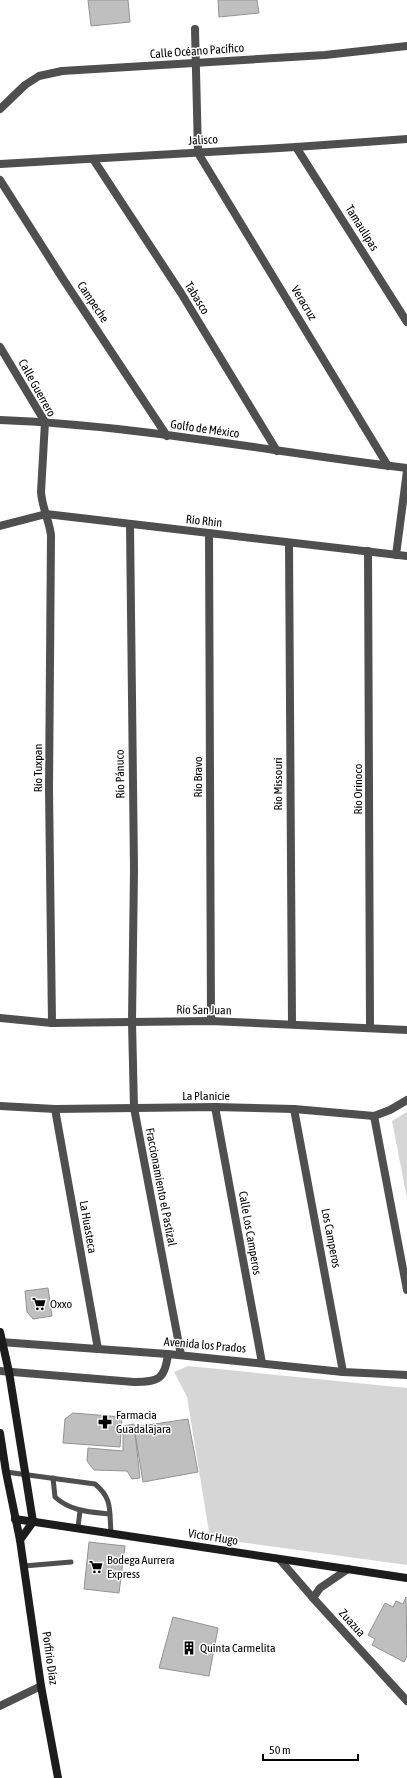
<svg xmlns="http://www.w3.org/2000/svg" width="407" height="1778" font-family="'Asap Condensed',sans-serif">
	<rect width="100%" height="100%" fill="#fff"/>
	<!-- green -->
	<g fill="#d6d6d6">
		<polygon points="407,1112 407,1198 392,1121"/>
		<polygon points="188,1366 407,1388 407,1565 210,1538 187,1397 174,1372"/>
	</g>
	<!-- building -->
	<g fill="#bfbfbf" stroke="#939393">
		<polygon points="88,0 128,0 130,22 91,26"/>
		<polygon points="218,0 257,0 259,13 219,17"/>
		<polygon points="48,1288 52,1316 33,1319 27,1312 25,1291"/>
		<polygon points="73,1413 122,1417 120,1447 63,1443 65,1419"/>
		<polygon points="188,1419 198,1472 143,1482 134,1427"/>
		<polygon points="134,1424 140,1478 132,1479 127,1471 94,1470 87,1461 88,1448 123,1451 123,1426"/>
		<polygon points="89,1542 125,1546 119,1593 84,1589"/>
		<polygon points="406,1597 407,1656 404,1662 372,1645 375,1639 368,1635 385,1603 393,1607 396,1601 403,1604"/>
		<polygon points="173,1617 218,1628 209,1676 159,1668"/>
	</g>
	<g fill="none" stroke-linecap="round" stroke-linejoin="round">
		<!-- lane -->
		<g stroke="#4f4f4f" stroke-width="5">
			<path d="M 6,1472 L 95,1484 C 113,1499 109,1510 111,1532"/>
			<path d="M 53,1478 L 55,1497 C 70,1511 90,1512 109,1514"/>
			<polyline points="78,1527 80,1511"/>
			<polyline points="24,1566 71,1562"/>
		</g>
		<!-- street -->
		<g stroke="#4f4f4f" stroke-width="8">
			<polyline points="195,29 198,153 388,466"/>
			<polyline points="0,109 25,85 39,76 62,71 325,55 407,46"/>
			<polyline points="296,147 407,322"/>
			<polyline points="93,159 181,293 277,451"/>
			<polyline points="0,164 296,147 407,139"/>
			<polyline points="0,180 63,279 167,436"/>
			<path d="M 0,347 L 45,422 L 41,492 C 42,507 49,520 51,535 L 49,790 L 52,1023"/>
			<path d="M 0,420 C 136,425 272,452 407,468"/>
			<polyline points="130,525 134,870 132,1022 134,1108 181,1355"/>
			<polyline points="0,526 46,514 407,556"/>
			<polyline points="209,533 211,1021"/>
			<polyline points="289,543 292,1024"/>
			<polyline points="368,551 370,1027"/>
			<polyline points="396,555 407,471"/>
			<polyline points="0,1018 52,1023 211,1021 407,1030"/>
			<polyline points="0,1106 55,1109 215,1107 294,1109 374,1116 390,1110 407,1100"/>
			<polyline points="215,1107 262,1363"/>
			<polyline points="55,1109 98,1349"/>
			<polyline points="294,1109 343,1372"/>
			<polyline points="374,1116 407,1290"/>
			<polyline points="0,1342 168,1354 343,1372 407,1375"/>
			<path d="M 0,1371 L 134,1382 C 159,1382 165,1379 168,1354"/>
			<polyline points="280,1560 313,1598 407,1701"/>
			<polyline points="313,1598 320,1588 348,1569"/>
			<polyline points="0,1706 41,1686"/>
		</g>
		<!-- secondary -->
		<g stroke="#1c1c1c" stroke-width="8">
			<polyline points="0,1332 9,1372 33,1522 20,1540"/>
			<polyline points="0,1433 6,1472 20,1540 41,1686 58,1778"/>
			<polyline points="15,1519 407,1578"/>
		</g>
	</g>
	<!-- icons -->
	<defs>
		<g id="supermarket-bare" transform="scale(1.08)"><path d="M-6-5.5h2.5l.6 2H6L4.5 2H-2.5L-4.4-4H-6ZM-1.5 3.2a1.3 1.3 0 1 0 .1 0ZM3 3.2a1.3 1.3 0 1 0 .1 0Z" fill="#000" stroke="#fff" stroke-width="2.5" paint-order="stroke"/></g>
		<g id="pharmacy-bare" transform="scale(1.08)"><path d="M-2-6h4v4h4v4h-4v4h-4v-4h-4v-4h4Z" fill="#000" stroke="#fff" stroke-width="2.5" paint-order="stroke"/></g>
		<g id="building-bare" transform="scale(1.08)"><path d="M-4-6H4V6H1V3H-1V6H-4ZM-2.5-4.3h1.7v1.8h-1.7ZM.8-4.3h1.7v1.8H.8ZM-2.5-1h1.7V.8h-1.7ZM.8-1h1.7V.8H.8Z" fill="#000" stroke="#fff" stroke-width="2.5" paint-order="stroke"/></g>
	</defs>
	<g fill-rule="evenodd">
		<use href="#supermarket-bare" x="39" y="1304"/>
		<use href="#pharmacy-bare" x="105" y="1422"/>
		<use href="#supermarket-bare" x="96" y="1567"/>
		<use href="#building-bare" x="189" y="1648"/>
	</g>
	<g text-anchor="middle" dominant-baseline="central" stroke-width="3" stroke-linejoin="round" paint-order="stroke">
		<!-- street labels -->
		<g font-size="12" fill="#000" stroke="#fff">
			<text transform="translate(197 51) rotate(-4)">Calle Océano Pacífico</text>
			<text transform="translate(203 140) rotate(-3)">Jalisco</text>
			<text transform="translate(362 228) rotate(58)">Tamaulipas</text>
			<text transform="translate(197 298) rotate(58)">Tabasco</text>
			<text transform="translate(93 302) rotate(56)">Campeche</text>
			<text transform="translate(304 303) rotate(59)">Veracruz</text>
			<text transform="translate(37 388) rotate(61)">Calle Guerrero</text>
			<text transform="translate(205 429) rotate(8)">Golfo de México</text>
			<text transform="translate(204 521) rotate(6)">Río Rhin</text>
			<text transform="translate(38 768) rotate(-90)">Río Tuxpan</text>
			<text transform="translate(120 774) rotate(-91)">Río Pánuco</text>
			<text transform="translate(198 777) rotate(-90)">Río Bravo</text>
			<text transform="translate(278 784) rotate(-90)">Río Missouri</text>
			<text transform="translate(358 789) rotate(-90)">Río Orinoco</text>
			<text transform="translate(204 1010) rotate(1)">Río San Juan</text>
			<text x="206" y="1096">La Planicie</text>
			<text transform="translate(161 1187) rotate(79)">Fraccionamiento el Pastizal</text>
			<text transform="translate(88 1227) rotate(80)">La Huasteca</text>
			<text transform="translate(250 1233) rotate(80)">Calle Los Camperos</text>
			<text transform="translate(331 1238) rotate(79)">Los Camperos</text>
			<text transform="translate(205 1345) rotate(5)">Avenida los Prados</text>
			<text transform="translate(213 1537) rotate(9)">Victor Hugo</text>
			<text transform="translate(352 1623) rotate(48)">Zuazua</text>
			<text transform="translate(50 1658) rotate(82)">Porfirio Díaz</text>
		</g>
		<!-- poi labels -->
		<g font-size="12" fill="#000" stroke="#fff" text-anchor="start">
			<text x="50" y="1304">Oxxo</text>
			<text x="116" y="1415">Farmacia<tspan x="116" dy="14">Guadalajara</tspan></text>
			<text x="107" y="1560">Bodega Aurrera<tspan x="107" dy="14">Express</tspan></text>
			<text x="200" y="1648">Quinta Carmelita</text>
		</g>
	</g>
	<!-- scale -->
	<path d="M263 1754v6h95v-6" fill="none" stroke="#000000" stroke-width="2"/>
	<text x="269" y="1754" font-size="12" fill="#000000" stroke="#ffffff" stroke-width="3" paint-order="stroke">50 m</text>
</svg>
